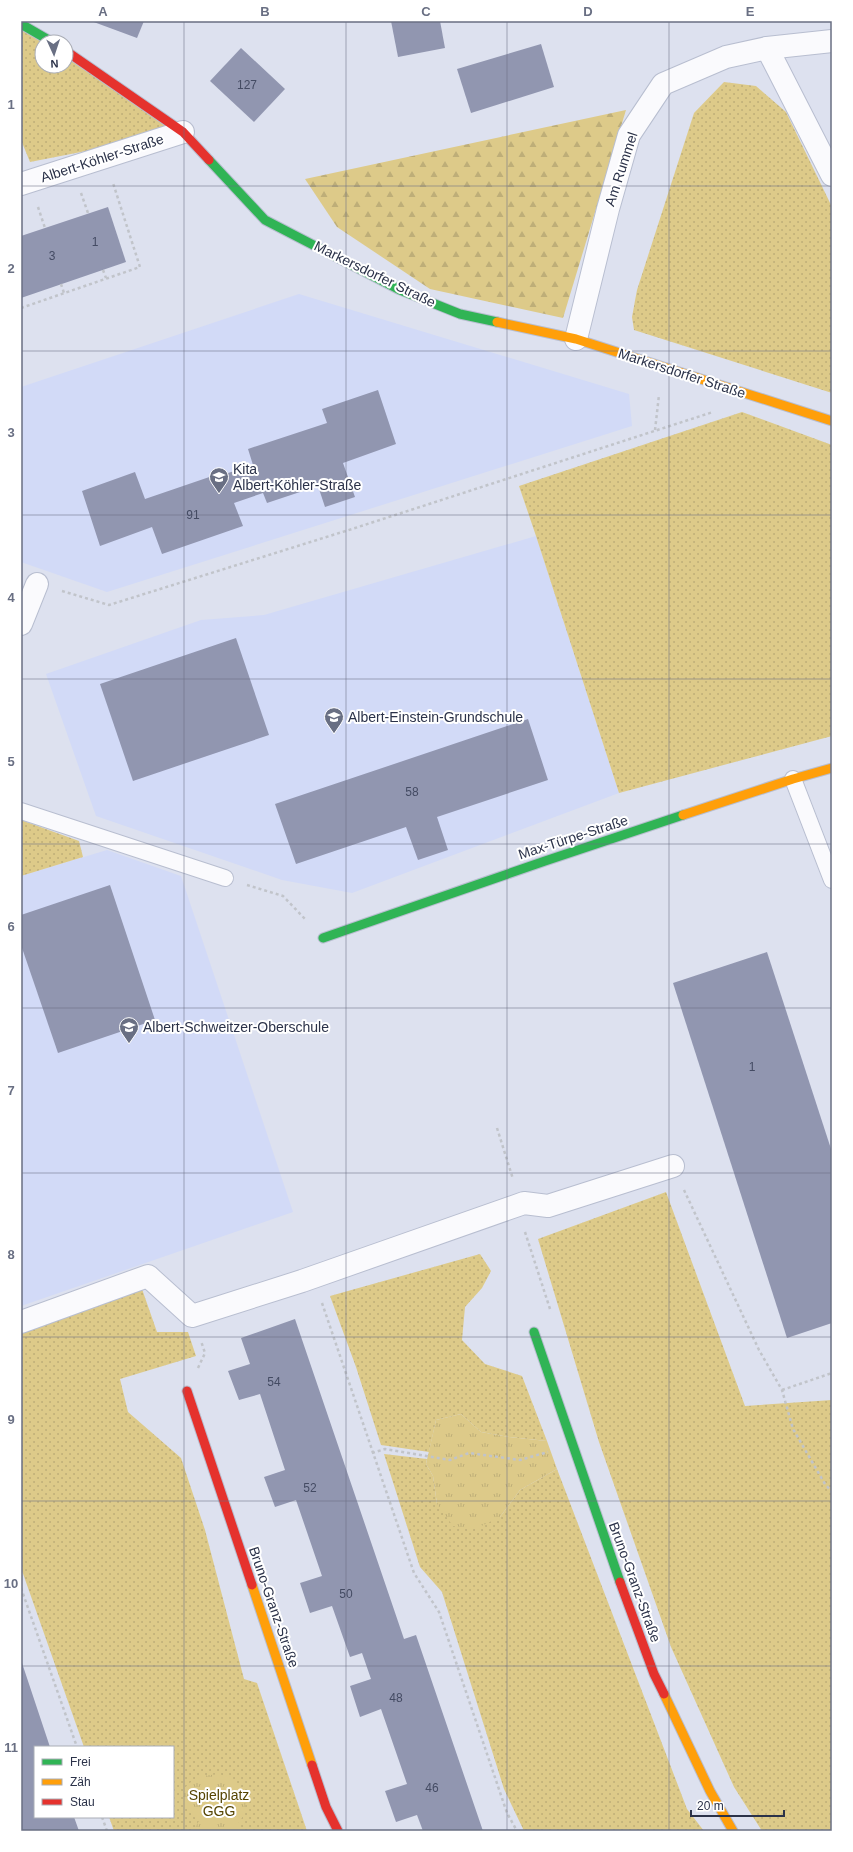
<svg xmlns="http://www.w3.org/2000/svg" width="853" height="1852" font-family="Helvetica,sans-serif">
	<defs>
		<pattern id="grass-dots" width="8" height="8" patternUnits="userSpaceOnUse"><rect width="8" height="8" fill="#ddca89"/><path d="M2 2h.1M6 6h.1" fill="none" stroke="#beae78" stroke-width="1.8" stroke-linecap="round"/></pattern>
		<pattern id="forest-firs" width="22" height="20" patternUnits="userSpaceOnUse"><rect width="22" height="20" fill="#ddca89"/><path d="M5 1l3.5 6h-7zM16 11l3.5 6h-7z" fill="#beae78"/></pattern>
		<pattern id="park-tufts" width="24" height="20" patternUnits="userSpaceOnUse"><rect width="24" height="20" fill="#ddca89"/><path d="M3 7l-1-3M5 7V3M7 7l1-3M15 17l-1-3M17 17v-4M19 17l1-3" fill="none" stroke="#beae78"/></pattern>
	</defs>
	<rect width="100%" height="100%" fill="#dde1ef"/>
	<!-- built -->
	<g fill="#d2daf7">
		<polygon points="299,294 629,394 632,426 107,592 21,562 21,387"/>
		<polygon points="536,536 619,793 352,893 282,880 96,816 46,674 201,620 264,615"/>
		<polygon points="107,850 181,876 293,1212 21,1306 21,876"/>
	</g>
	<!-- grass -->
	<g fill="url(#grass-dots)">
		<polygon points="21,24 42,42 42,66 66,66 66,51 183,132 30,162 21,140"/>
		<polygon points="724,82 756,86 786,112 832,207 832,393 634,330 632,317 637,290 694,113"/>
		<polygon points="742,412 832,445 832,736 619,793 536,536 519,486"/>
		<polygon points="21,820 79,841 83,857 21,876"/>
		<polygon points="666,1192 745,1406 832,1400 832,1831 762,1831 734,1787 671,1647 599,1442 538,1239"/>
		<polygon points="480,1254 491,1271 482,1288 465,1307 462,1340 485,1364 522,1376 547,1441 509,1437 481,1432 461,1414 436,1420 429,1452 381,1445 356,1367 330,1296"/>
		<polygon points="142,1289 157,1332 188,1332 196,1356 120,1379 128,1412 181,1458 205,1530 244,1679 257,1683 307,1831 114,1831 109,1817 173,1817 173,1747 84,1747 21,1568 21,1330"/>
		<polygon points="384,1454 427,1459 426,1464 433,1476 437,1504 500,1517 520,1490 557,1469 687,1809 704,1831 524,1831 504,1789 442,1592 420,1567"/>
	</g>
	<!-- forest -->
	<polygon fill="url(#forest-firs)" points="626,110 563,318 430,289 337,227 305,179"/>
	<!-- park -->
	<g fill="url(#park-tufts)">
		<polygon points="461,1414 481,1432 509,1437 547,1441 557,1469 520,1490 500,1517 475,1529 453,1526 437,1504 433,1476 426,1464 436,1420"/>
		<path d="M 209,1775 C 213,1775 218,1774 222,1775 C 247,1781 252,1808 237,1825 L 245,1831 L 193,1831 L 199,1821 C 175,1801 178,1781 209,1775 Z"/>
	</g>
	<!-- building -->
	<g fill="#9196b0">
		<polygon points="91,21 144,21 137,38"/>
		<polygon points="391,21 440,21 445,48 398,57"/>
		<polygon points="541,44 554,87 471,113 457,69"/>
		<polygon points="241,48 285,89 254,122 210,81"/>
		<polygon points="108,207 126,262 21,298 21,236"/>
		<polygon points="378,390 396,444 343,463 355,497 325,507 318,486 267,503 263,493 234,503 243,526 162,554 152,527 100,546 82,491 135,472 145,499 224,472 225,474 253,465 248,449 327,423 322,409"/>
		<polygon points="236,638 269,735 133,781 100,684"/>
		<polygon points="528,719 548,780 437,817 448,850 418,860 406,827 296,864 275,804"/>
		<polygon points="110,885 155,1020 58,1053 21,945 21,915"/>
		<polygon points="767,952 832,1152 832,1323 787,1338 673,983"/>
		<polygon points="295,1319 404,1639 416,1635 483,1831 423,1831 417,1815 396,1822 385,1791 407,1784 381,1709 360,1717 350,1686 371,1679 362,1653 350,1657 332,1606 310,1613 300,1583 322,1576 296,1500 275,1507 264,1477 285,1470 260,1394 239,1400 228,1371 250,1364 241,1338"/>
		<polygon points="21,1660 50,1747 35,1747 35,1817 74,1817 79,1831 21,1831"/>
	</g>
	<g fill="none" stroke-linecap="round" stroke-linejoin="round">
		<!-- lane casing -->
		<g stroke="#b8bed0" stroke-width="18">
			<g id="lane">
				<polyline points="793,779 832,880"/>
				<polyline points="21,811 225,878"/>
			</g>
		</g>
		<!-- street casing -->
		<g stroke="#b8bed0" stroke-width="24">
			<g id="street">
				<polyline points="767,48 832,175"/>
				<polyline points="21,184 183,132"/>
				<polyline points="576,339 608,209 629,135 663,84 726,57 767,48 832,41"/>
				<polyline points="21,624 37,584"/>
				<polyline points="21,1322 148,1276 192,1316 302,1281 524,1203 548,1206 673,1166"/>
			</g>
		</g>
		<!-- fast casing -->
		<g stroke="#b8bed0" stroke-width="11">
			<g id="fast">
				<polyline points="21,24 52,42"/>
				<polyline points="209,160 265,220 400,290 460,314 497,322"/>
				<polyline points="323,938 545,861 683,815"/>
				<polyline points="534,1332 620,1582"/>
			</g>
		</g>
		<!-- slow casing -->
		<g stroke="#b8bed0" stroke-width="11">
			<g id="slow">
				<polyline points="497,322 576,339 832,421"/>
				<polyline points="683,815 793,779 832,768"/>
				<polyline points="252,1585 312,1765"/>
				<polyline points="664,1694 710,1791 733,1831"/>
			</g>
		</g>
		<!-- jam casing -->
		<g stroke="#b8bed0" stroke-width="11">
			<g id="jam">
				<polyline points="66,51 183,132 209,160"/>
				<polyline points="187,1391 252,1585"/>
				<polyline points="620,1582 654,1674 664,1694"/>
				<polyline points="312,1765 326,1807 338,1831"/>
			</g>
		</g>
		<!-- path -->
		<g stroke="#c1c4ca" stroke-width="2.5" stroke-dasharray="3 3" stroke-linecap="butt">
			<polyline points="81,193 88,213"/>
			<polyline points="38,207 45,228"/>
			<polyline points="103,270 106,278"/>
			<polyline points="61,284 64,293"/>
			<polyline points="21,308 140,267 113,183"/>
			<polyline points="655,430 659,395"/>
			<polyline points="62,591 109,605 352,529 713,412"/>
			<polyline points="247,885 283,896 305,919"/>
			<polyline points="497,1128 513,1179"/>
			<polyline points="684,1190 759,1350 782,1390 793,1429 825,1484 832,1492"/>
			<polyline points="525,1232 550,1309"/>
			<polyline points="322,1303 414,1573 439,1612 507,1813 517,1831"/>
			<polyline points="198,1368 205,1353 201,1341"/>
			<polyline points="782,1390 832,1373"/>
			<polyline points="372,1453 385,1449 450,1460 469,1453 520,1460 548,1452"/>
			<polyline points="21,1588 77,1747"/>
			<polyline points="102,1817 107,1831"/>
		</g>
		<!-- lane -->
		<use href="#lane" stroke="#fafafd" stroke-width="16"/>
		<!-- street -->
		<use href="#street" stroke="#fafafd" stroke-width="22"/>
		<!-- fast -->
		<use href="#fast" stroke="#30b455" stroke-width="9"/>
		<!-- slow -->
		<use href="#slow" stroke="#ff9f0a" stroke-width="9"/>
		<!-- jam -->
		<use href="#jam" stroke="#e5322d" stroke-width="9"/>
	</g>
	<!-- grid -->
	<path fill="none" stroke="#696f83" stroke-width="1" stroke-opacity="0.55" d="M 184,21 L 184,1831M 346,21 L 346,1831M 507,21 L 507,1831M 669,21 L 669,1831M 21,186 L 832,186M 21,351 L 832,351M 21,515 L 832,515M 21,679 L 832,679M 21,844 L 832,844M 21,1008 L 832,1008M 21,1173 L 832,1173M 21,1337 L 832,1337M 21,1501 L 832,1501M 21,1666 L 832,1666"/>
	<!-- icons -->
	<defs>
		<g id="school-pin" transform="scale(1)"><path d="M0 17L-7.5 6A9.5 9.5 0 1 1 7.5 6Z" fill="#696f83" stroke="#fff"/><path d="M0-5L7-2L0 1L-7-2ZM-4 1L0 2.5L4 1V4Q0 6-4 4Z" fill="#fff"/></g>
	</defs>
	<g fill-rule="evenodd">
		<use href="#school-pin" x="219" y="477"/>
		<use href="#school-pin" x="334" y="717"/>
		<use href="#school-pin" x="129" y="1027"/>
	</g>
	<g text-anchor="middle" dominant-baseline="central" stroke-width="4" stroke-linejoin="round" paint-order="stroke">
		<!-- number labels -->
		<g font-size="12" fill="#444b63">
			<text x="247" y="85">127</text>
			<text x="95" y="242">1</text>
			<text x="52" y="256">3</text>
			<text x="193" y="515">91</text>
			<text x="412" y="792">58</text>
			<text x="752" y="1067">1</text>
			<text x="274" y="1382">54</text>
			<text x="310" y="1488">52</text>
			<text x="346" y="1594">50</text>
			<text x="396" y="1698">48</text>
			<text x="432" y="1788">46</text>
		</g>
		<!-- street labels -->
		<g font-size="14" fill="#2b3249" stroke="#fff">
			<text transform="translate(102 158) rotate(-18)">Albert-Köhler-Straße</text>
			<text transform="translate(621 169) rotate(-72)">Am Rummel</text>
			<text transform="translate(375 274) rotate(26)">Markersdorfer Straße</text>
			<text transform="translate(682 373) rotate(18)">Markersdorfer Straße</text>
			<text transform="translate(573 837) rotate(-18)">Max-Türpe-Straße</text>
			<text transform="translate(635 1582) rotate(70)">Bruno-Granz-Straße</text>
			<text transform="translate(274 1607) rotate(71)">Bruno-Granz-Straße</text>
		</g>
		<!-- poi labels -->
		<g font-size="14" fill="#2b3249" stroke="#fff" text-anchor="start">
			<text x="233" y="469">Kita<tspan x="233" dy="16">Albert-Köhler-Straße</tspan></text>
			<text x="348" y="717">Albert-Einstein-Grundschule</text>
			<text x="143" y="1027">Albert-Schweitzer-Oberschule</text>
		</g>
		<!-- park labels -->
		<g font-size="14" fill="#564402" stroke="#fff">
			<text x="219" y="1795">Spielplatz<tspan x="219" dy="16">GGG</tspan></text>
		</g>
	</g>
	<!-- border -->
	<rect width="853" height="1852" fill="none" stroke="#ffffff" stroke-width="44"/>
	<!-- legend -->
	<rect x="34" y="1746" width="140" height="72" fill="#ffffff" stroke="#aaadb6"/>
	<rect x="42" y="1759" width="20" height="6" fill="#30b455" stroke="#aaadb6"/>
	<text x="70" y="1766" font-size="12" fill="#2b3249">Frei</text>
	<rect x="42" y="1779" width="20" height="6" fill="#ff9f0a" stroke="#aaadb6"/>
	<text x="70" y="1786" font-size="12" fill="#2b3249">Zäh</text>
	<rect x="42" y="1799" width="20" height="6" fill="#e5322d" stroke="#aaadb6"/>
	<text x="70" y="1806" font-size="12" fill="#2b3249">Stau</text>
	<!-- north arrow -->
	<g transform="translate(54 54) rotate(177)"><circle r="19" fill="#ffffff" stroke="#aaadb6"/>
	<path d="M0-3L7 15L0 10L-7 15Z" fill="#696f83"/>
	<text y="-6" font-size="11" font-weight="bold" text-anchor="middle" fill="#2b3249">N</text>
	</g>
	<!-- scale -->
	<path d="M691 1810v6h93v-6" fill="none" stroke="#2b3249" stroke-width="2"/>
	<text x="697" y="1810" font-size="12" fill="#2b3249" stroke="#ffffff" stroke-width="3" paint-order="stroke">20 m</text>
	<rect x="22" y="22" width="809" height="1808" fill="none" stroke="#696f83" stroke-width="1.5"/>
	<g font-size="13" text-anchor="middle" font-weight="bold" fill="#696f83">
		<text x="103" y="16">A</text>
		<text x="265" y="16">B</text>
		<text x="426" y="16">C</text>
		<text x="588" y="16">D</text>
		<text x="750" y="16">E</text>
		<text x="11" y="109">1</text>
		<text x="11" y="273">2</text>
		<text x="11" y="437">3</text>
		<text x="11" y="602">4</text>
		<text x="11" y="766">5</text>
		<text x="11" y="931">6</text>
		<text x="11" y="1095">7</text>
		<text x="11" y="1259">8</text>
		<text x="11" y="1424">9</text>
		<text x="11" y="1588">10</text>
		<text x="11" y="1752">11</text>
	</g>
</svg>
